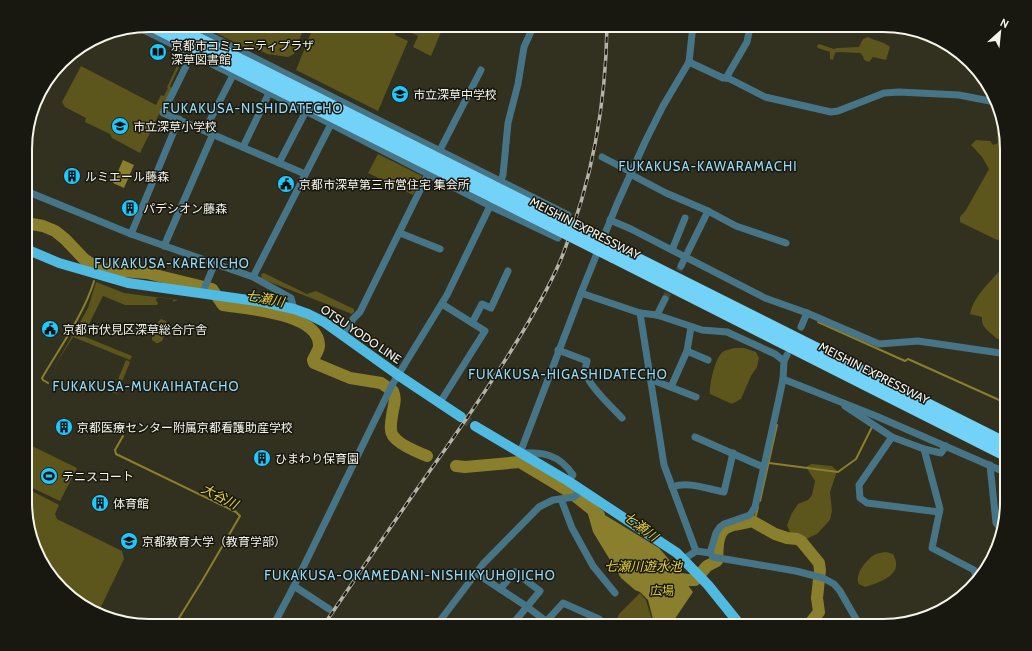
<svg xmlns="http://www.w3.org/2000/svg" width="1032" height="651" font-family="Cabin,'Noto Sans JP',sans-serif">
	<rect width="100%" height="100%" fill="#32301e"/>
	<!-- green -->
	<g fill="#5c551c">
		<polygon points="200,25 305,25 294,54 288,57 267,54 249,45 248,49"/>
		<polygon points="314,25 376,25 395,33 395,35 408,41 378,111 296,70"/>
		<polygon points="415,25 444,25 431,56 413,47 418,36 412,33"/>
		<path d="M 868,37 C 875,41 883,41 890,47 L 886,60 L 873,57 L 869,62 L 864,60 L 863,56 L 860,53 L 837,52 L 835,53 L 833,60 L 830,59 L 830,52 L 818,48 L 817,46 L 819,44 L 834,49 L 837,48 L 859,47 L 863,39 Z"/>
		<polygon points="81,66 156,105 161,95 164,96 168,88 167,87 177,66 179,67 170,86 172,88 140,153 112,138 110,134 85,122 86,118 65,107 62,102"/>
		<polygon points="1002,124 1007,141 1007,238 997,240 960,222 960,217 966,210 989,169 982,157 971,145 976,140 990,141 993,145 998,143 997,133"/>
		<polygon points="378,154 422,176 413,195 368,173"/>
		<path d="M 1007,261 L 1007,336 L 997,339 C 990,331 981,329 982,317 L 970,314 C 975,292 995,279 1007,261 Z"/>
		<polygon points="264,273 307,294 316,291 354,309 354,312 352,314 262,279 261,274"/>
		<polygon points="96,282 124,293 178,300 173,302 174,299 157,297 156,300 158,303 157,305 125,305 103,296 83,336 132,356 130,360 73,337 53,369 88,308"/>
		<polygon points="161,319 166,321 168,325 162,341 158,343 156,343 152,340 152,337 158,322"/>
		<path d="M 734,348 L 744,348 L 756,352 L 759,358 L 757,367 L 751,376 L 741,399 L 732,404 L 710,394 C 709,385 715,356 724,351 C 727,350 731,349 734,348 Z"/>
		<polygon points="126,360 130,362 117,394 110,391 110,388 114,389"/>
		<polygon points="26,443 77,468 60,501 26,485"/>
		<polygon points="811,464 832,466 837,471 830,492 832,511 830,520 817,534 804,540 791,535 787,525 792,513 798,504 808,500 812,495 815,481 806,467"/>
		<polygon points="26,488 59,505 55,514 57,519 122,551 124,559 98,613 80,605 42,564 26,518"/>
		<path d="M 886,552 L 893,554 C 894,556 896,560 896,563 C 898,577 875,584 865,587 L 859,584 C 854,575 866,560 874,555 C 877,553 882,553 886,552 Z"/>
		<polygon points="640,593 646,600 653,623 656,626 614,626 619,614"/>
	</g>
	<!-- water -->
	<g fill="#8a7f2c">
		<polygon points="123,160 134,165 124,188 113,183"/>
		<polygon points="590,502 600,512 659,548 678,570 682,573 688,574 687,584 693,592 670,626 658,626 654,623 648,600 640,592 635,590 621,578 593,532 586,507"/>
	</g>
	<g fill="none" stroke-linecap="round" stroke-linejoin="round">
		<!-- stream -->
		<g stroke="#8a7f2c" stroke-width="2">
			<polyline points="818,322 905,361 908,359 997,399 1007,405"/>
			<path d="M 48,383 L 43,380 L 42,378 C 59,349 85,312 94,281"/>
			<polyline points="123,436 115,450 116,454 236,512 240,516 202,581 174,626"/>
			<polyline points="769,463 838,472 856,459 872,427"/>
			<polyline points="760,501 777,425"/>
			<polyline points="752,521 755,519 758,507"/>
		</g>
		<!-- river -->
		<g stroke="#8a7f2c" stroke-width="12">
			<path d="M 26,223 L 43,226 L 55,231 L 65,239 L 84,259 L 96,267 L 108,270 L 147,273 L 212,289 L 223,305 C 246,309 320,313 319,346 C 319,350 315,355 313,360 L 314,363 L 350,378 L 381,383 L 393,391 C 397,401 393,406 392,416 C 391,422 389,432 394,437 C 400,445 417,452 427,456"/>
			<polyline points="456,466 465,467 520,462 570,492 599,515"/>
			<path d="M 673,575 L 682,580 L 695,580 L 707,566 L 717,561 C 718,550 716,532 728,527 C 735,523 745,524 752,521 L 775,534 L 787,538 L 797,539 L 801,541 L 819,563 L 820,570 L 817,598 L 819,612 L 808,626"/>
		</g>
		<!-- street-tunnel -->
		<polyline stroke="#464432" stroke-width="7" stroke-dasharray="7 3.5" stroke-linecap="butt" points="665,299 681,266"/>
		<!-- primary-tunnel -->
		<polyline stroke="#464432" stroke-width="10" stroke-dasharray="10 5" stroke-linecap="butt" points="461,417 475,426"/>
		<!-- street -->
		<g stroke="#477588" stroke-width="7">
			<polyline points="189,25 568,215"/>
			<polyline points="677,25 692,30"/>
			<polyline points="693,25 689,62 663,106 645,142 617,204 581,293 640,313 657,315 702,330 727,332 775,354 784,361"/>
			<polyline points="716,25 721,27 750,27 747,42 726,78"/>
			<polyline points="138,27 306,111 490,206 558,238"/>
			<polyline points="192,54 163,113 305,174"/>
			<polyline points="689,62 723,78 728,78 765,97 831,112 838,111 884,93 899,92 959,95 995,102"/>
			<polyline points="205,130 233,75"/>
			<polyline points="243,147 269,93"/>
			<polyline points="440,150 481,70"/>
			<polyline points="602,157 631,172"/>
			<polyline points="279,163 306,111"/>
			<polyline points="630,174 666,193 708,211 736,226 786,243"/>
			<polyline points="26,191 131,234 253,277 291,298 294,309"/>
			<polyline points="610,220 631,229 765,298 807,313 879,344 918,341 1007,354"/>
			<polyline points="400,233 440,249"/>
			<polyline points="131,234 179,119"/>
			<polyline points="164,246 213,134"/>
			<polyline points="672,250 685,218"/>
			<polyline points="681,266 708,211"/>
			<polyline points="253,277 331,124"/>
			<polyline points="202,294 215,263"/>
			<polyline points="640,313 664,465 696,551"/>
			<polyline points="657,315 665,299"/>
			<polyline points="472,323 482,304 491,308 508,271"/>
			<polyline points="801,327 807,313"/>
			<polyline points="344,337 353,319 360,312 428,174"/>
			<path d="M 558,350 L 587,361 C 585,367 585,371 587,377 C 594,391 611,406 622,418"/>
			<polyline points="687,351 708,360"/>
			<polyline points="650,379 696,397"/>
			<polyline points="783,379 876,416 1007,473"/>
			<polyline points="671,387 687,351 691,327"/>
			<polyline points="439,404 485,331 442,304"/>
			<polyline points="845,406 892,437 924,449 941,453 946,446"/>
			<polyline points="695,437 763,467"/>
			<polyline points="892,437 859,485 860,498 867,503 939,512"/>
			<polyline points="924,449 940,509 932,548 974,570 976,576 972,584"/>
			<polyline points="990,465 996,523 1000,528"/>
			<path d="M 568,481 L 573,475 C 559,454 543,452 520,453 L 581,293"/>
			<path d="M 672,487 C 689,481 707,489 724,492 L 733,453"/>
			<polyline points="561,499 572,528 593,566 615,593"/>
			<polyline points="710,553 716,533 720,527 724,524 750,515 755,507 778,403 783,379 784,361 787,355"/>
			<polyline points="684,559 696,551 710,553 713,557 796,571 823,578 834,584 840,591 860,626"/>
			<polyline points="476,573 526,606 546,621"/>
			<polyline points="294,586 329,609"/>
			<polyline points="500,589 515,572 540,591 511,626"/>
			<polyline points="273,626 294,586 392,385 447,295 490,206 503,175 508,123 518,84 524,47 534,25"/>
			<polyline points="436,626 483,564 539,507 553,500 574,497 582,490"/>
			<polyline points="542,626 563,603 599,619"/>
		</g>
		<!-- primary -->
		<g stroke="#51bae1" stroke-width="10">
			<polyline points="26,249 59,263 128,283 263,302 294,309 308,314 324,322 398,375 461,417"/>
			<polyline points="475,426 568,481 677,553 708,585 741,626"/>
		</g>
		<!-- highway -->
		<g stroke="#73d2f7" stroke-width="12">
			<polyline points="616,248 1007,444"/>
			<polyline points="613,257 1007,456"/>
		</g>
		<!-- rail casing -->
		<g stroke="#b5b3a6" stroke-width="3.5">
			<path id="rail" d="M 323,626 C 358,575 393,523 429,472 C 462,426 493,381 522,333 C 537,308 552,282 563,254 C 592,181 606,104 607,25"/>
		</g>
		<!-- rail -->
		<use href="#rail" stroke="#181710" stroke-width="2" stroke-dasharray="6" stroke-linecap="butt"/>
		<!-- highway-bridge -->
		<g stroke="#73d2f7" stroke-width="12">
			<polyline points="150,25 613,257"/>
			<polyline points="171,25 616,248"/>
		</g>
	</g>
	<!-- icons -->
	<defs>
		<g id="library-disc" transform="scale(0.9)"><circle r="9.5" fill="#1fc9fd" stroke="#181710"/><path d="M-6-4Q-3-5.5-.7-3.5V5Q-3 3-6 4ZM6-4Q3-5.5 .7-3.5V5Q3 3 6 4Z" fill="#111"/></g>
		<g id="school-disc" transform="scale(0.9)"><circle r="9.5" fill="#1fc9fd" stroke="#181710"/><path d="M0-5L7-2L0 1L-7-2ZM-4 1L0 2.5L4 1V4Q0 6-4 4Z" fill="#111"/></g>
		<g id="building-disc" transform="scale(0.9)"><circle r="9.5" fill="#1fc9fd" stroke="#181710"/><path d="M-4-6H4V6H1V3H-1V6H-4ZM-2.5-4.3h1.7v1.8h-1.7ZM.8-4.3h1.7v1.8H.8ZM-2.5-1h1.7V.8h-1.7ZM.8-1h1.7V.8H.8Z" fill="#111"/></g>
		<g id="civic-disc" transform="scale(0.9)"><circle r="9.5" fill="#1fc9fd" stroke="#181710"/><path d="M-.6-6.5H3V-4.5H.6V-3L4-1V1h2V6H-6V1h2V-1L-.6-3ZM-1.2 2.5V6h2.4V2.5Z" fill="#111"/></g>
		<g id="stadium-disc" transform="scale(0.9)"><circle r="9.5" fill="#1fc9fd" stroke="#181710"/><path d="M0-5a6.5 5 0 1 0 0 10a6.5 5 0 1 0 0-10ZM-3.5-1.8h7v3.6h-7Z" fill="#111"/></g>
		<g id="university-disc" transform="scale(0.9)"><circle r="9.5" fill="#1fc9fd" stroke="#181710"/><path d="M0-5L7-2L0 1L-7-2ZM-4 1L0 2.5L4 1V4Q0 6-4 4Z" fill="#111"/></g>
	</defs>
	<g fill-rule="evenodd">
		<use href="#library-disc" x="158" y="52"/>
		<use href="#school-disc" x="400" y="94"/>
		<use href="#school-disc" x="120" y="126"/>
		<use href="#building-disc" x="72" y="176"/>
		<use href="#civic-disc" x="286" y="184"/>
		<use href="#building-disc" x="130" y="208"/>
		<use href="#civic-disc" x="50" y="329"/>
		<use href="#building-disc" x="64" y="427"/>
		<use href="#building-disc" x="262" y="458"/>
		<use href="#stadium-disc" x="49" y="476"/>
		<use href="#building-disc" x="100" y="503"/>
		<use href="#university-disc" x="129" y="541"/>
	</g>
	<g text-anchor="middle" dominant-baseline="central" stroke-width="3" stroke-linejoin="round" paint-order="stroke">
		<!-- poi labels -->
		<g font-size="12" fill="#f5f4e9" stroke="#181710" text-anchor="start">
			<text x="171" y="45">京都市コミュニティプラザ<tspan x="171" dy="14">深草図書館</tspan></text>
			<text x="413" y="94">市立深草中学校</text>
			<text x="133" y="126">市立深草小学校</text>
			<text x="85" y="176">ルミエール藤森</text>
			<text x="299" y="184">京都市深草第三市営住宅 集会所</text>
			<text x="143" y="208">パデシオン藤森</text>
			<text x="63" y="329">京都市伏見区深草総合庁舎</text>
			<text x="77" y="427">京都医療センター附属京都看護助産学校</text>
			<text x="275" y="458">ひまわり保育園</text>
			<text x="62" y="476">テニスコート</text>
			<text x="113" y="503">体育館</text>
			<text x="142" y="541">京都教育大学（教育学部）</text>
		</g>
		<!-- street labels -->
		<g font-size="12" fill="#f5f4e9" stroke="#181710">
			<text transform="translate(585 228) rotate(27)">MEISHIN EXPRESSWAY</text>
			<text transform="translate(361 334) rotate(34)">OTSU YODO LINE</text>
			<text transform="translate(874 373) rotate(27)">MEISHIN EXPRESSWAY</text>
		</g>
		<!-- park labels -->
		<g font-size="12" fill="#dcca33" stroke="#181710">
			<text x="662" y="590">広場</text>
		</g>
		<!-- neighbourhood labels -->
		<g font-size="13" letter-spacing="1" fill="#96dcf8" stroke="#181710">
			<text x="253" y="108">FUKAKUSA-NISHIDATECHO</text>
			<text x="708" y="166">FUKAKUSA-KAWARAMACHI</text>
			<text x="172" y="263">FUKAKUSA-KAREKICHO</text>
			<text x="568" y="374">FUKAKUSA-HIGASHIDATECHO</text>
			<text x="146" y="386">FUKAKUSA-MUKAIHATACHO</text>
			<text x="410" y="575">FUKAKUSA-OKAMEDANI-NISHIKYUHOJICHO</text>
		</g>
		<!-- water labels -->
		<g font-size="13" font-style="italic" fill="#e5d33f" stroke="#181710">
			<text transform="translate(265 298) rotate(11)">七瀬川</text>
			<text transform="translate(220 496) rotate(27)">大谷川</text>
			<text transform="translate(641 526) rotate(37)">七瀬川</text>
			<text x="643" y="566">七瀬川遊水池</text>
		</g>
	</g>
	<!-- crop -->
	<path d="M0 0H1032V651H0ZM149 32H883A117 117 0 0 1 1000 149V502A117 117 0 0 1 883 619H149A117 117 0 0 1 32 502V149A117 117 0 0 1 149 32Z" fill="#181710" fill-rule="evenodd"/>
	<path fill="none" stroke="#f5f4e9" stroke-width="2" d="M149 32H883A117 117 0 0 1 1000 149V502A117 117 0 0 1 883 619H149A117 117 0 0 1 32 502V149A117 117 0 0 1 149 32Z"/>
	<!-- north arrow -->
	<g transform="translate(1000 32) rotate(27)" stroke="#181710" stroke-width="3" paint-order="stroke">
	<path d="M0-3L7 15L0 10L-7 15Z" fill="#f5f4e9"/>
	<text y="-6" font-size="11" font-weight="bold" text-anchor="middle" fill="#f5f4e9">N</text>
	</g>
</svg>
